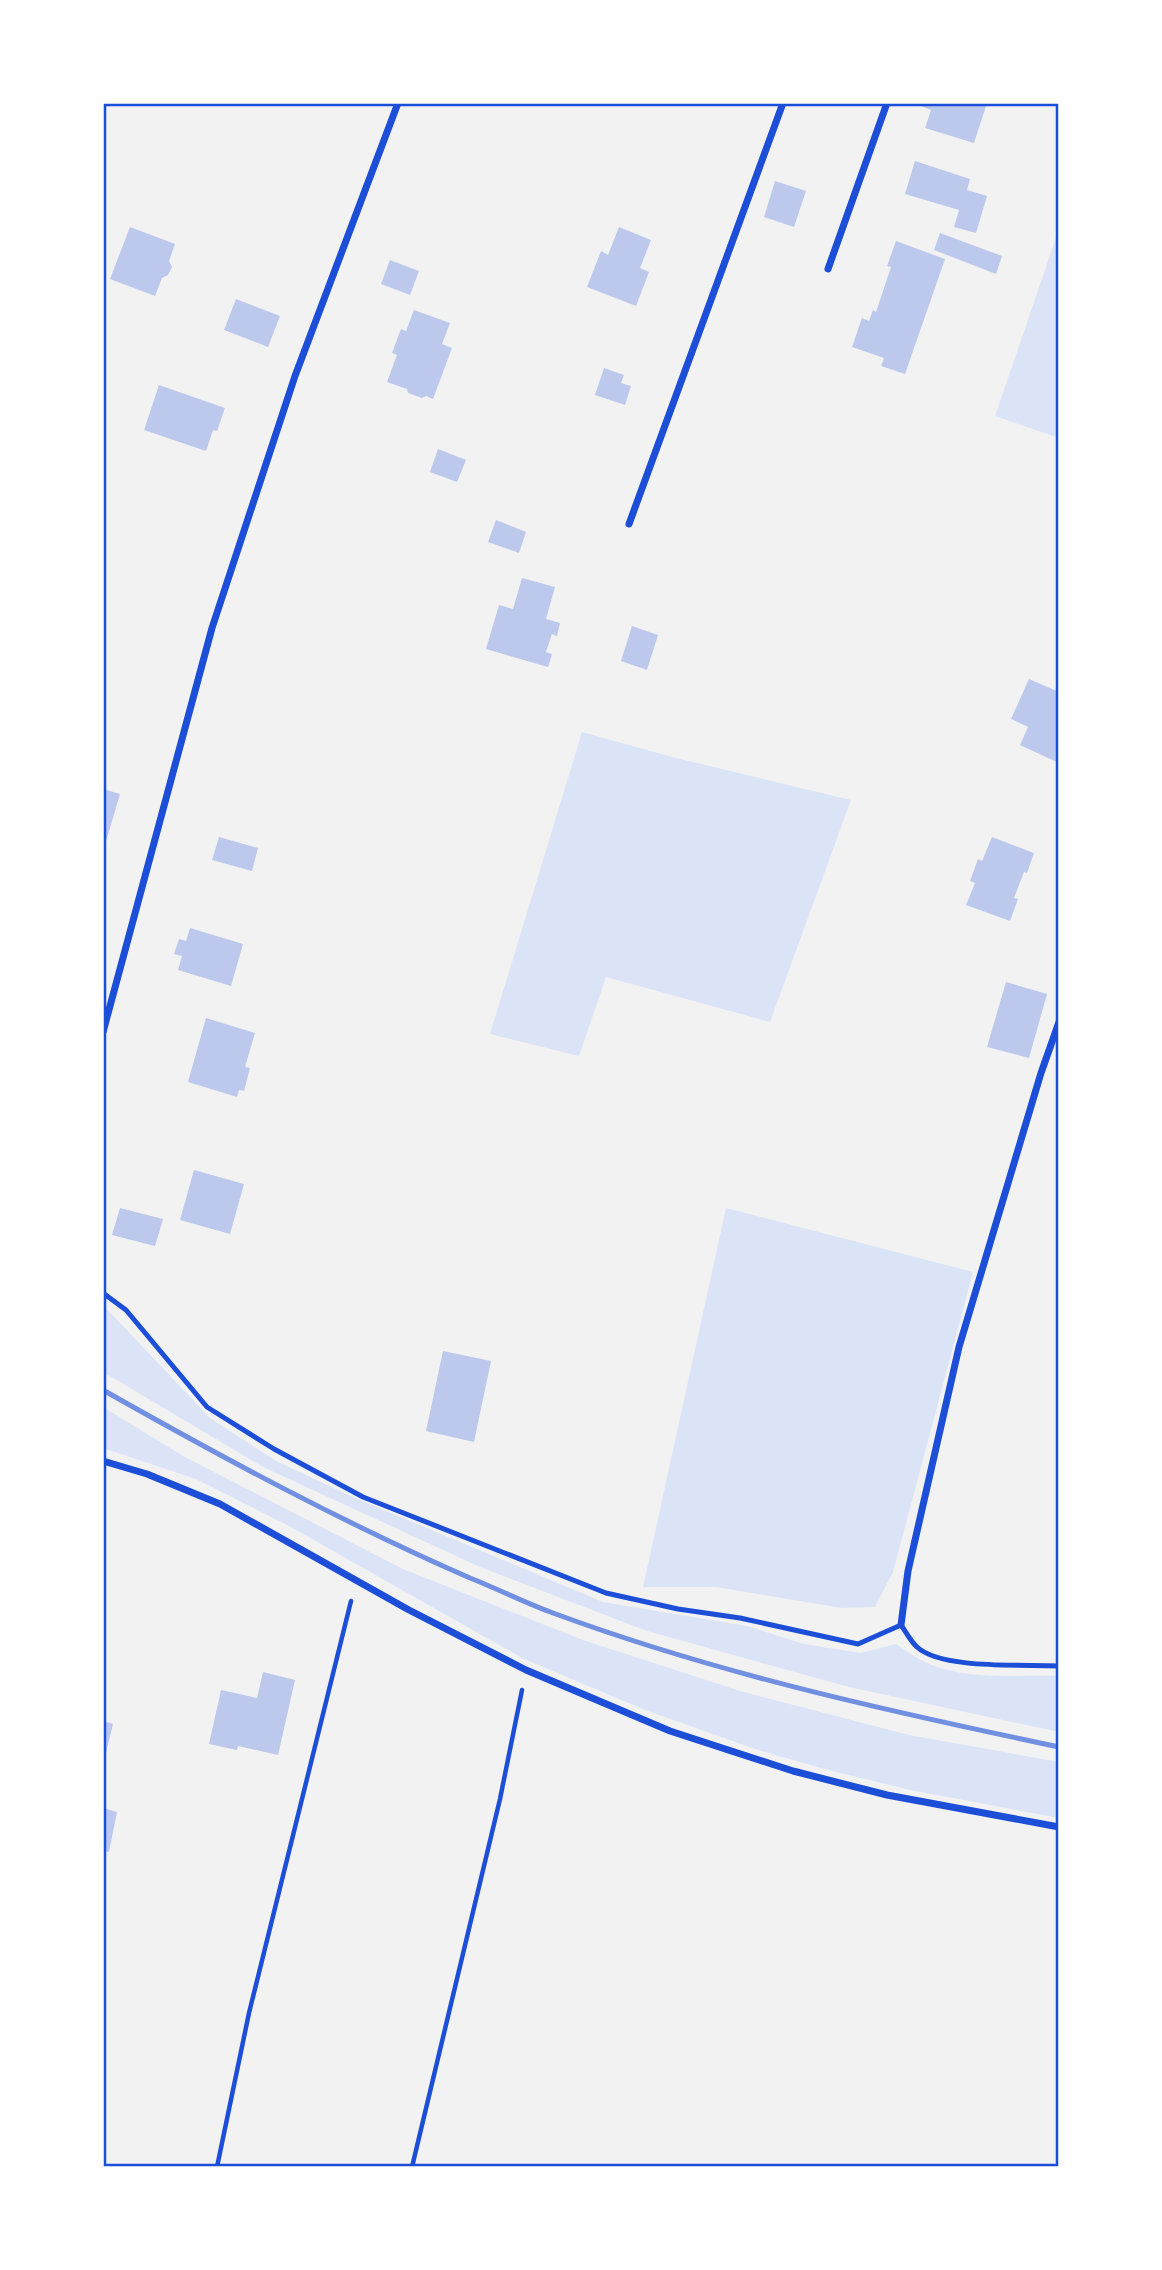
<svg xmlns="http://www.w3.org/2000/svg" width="1162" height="2270" font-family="'Fira Sans Condensed',sans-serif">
	<rect width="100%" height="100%" fill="#f2f2f2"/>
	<!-- green -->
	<g fill="#dbe4f7">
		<polygon points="1059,229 1059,429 1056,437 995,416"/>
		<polygon points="582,732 676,758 851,800 770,1022 606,977 579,1056 490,1034"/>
		<polygon points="726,1208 973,1272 893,1572 875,1607 842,1608 716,1587 643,1587"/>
		<path d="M 103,1305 L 210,1418 L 276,1461 L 353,1497 L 603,1602 L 747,1626 L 804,1644 L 861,1653 L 896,1644 C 910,1654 927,1665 944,1669 C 980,1679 1022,1675 1059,1676 L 1059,1732 L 849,1687 L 647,1631 L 480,1567 L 265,1468 L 103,1372 Z"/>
		<polygon points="103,1407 185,1457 403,1569 583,1640 740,1691 909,1735 1059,1762 1059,1818 910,1790 832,1771 761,1751 645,1710 522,1658 291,1527 196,1479 103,1448"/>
	</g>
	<!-- building -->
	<g fill="#bdc9ec">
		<polygon points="922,103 987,103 974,143 925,128 931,110 921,106"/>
		<polygon points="915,161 970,179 967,190 987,196 976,233 954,227 959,210 905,194"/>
		<polygon points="775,181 806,191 794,227 764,217"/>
		<polygon points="130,227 175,244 169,261 172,267 168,275 162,278 155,296 110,279"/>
		<polygon points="619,227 651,240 640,268 649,272 636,306 587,287 601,251 608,255"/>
		<polygon points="940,233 1002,256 996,274 934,250"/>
		<polygon points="896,241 945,259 905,374 881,366 884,358 852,347 862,318 869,321 873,310 876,312 891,267 887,266"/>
		<polygon points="390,260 419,271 410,295 381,284"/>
		<polygon points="236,299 280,316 268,347 224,330"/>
		<polygon points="414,310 450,323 442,344 452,348 433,399 426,396 422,398 408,393 407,389 387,382 397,355 392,353 401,329 406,331"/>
		<polygon points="604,368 624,375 621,383 631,386 625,405 595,395"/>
		<polygon points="159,385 225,408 217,431 213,430 206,451 144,430"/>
		<polygon points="438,449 466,460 457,482 430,472"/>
		<polygon points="496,520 526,532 519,553 488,542"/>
		<polygon points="522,578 555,587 546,619 560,623 557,636 552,634 546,652 552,654 548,667 486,649 499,605 513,609"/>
		<polygon points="632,626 658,635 647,670 621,661"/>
		<polygon points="1029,679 1059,692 1059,763 1020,745 1028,727 1011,719"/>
		<polygon points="103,789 120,794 104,848 103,848"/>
		<polygon points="219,837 258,848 252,871 212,860"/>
		<polygon points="992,837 1034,853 1027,873 1024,872 1014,898 1018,899 1010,921 966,905 975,883 970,881 978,859 982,861"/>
		<polygon points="190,928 243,944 231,986 178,970 182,956 174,954 179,939 186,941"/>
		<polygon points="1006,982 1047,994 1029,1058 987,1047"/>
		<polygon points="206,1018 255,1033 245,1067 250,1068 244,1091 239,1090 237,1097 188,1082"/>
		<polygon points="194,1170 244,1184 230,1234 180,1220"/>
		<polygon points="120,1208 163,1219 155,1246 112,1235"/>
		<polygon points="443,1351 491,1361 474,1442 426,1431"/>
		<polygon points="263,1672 295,1680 278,1755 238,1746 237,1750 209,1744 221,1690 257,1698"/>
		<polygon points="103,1721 113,1724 104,1761 103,1761"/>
		<polygon points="103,1808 117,1812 109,1852 103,1851"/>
	</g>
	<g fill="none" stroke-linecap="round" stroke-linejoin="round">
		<!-- path -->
		<g stroke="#1d4ed8" stroke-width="4.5">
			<polyline points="217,2167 249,2013 351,1601"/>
			<polyline points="412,2167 500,1799 522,1690"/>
		</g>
		<!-- service -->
		<path stroke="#1d4ed8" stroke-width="5" d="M 103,1293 L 126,1310 L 207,1407 L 274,1449 L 363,1497 L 606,1593 L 678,1609 L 740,1618 L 858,1644 L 901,1625 C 906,1632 911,1642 917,1647 C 942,1670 1025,1664 1059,1666"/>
		<!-- minor -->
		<g stroke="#1d4ed8" stroke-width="7">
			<polyline points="828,269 887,103"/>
			<polyline points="629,524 783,103"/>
			<polyline points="103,1032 212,628 295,376 398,103"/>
			<polyline points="103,1461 147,1474 220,1504 409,1610 526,1670 670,1731 793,1771 887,1795 1059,1827"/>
			<polyline points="901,1625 908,1571 959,1347 1041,1073 1059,1022"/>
		</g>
		<!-- rail -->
		<path stroke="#7290e2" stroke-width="5" d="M 103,1390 C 223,1458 344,1523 470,1578 C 498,1589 525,1603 553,1613 C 718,1674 888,1711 1059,1747"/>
	</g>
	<!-- border -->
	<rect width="1162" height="2270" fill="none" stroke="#ffffff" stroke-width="210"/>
	<rect x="105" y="105" width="952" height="2060" fill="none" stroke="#1d4ed8" stroke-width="2.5"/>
</svg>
